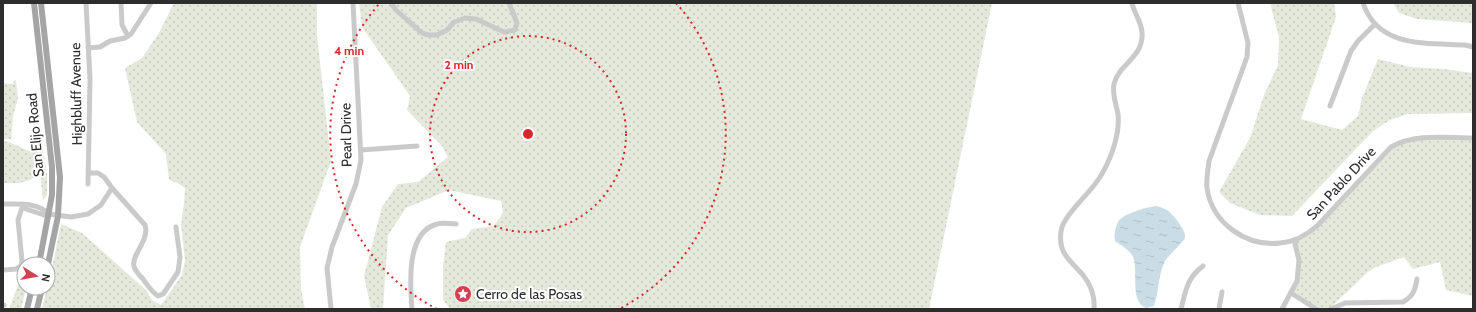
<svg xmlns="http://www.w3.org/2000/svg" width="1476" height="312" font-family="Cabin,sans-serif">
	<defs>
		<pattern id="grass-dots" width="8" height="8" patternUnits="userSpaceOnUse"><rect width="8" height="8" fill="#e4e9dc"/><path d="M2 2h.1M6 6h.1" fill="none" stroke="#c4c8bd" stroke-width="1.8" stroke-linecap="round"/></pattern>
		<pattern id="water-ripples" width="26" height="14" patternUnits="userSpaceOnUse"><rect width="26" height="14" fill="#cadde7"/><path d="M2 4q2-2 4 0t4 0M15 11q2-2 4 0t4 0" fill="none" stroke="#aebec6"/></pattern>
	</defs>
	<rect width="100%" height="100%" fill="#fff"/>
	<!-- grass -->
	<g fill="url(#grass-dots)">
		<polygon points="174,3 317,3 317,35 331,161 300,247 301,289 305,309 42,309 47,288 48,288 61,224 82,233 147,291 152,300 161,305 182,275 185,260 181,225 184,203 185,188 178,183 169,180 166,154 137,122 125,68 142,58 159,33"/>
		<polygon points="359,3 992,3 929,309 450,309 443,300 443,266 446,242 465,238 472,229 494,226 503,213 501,201 449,190 406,208 388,235 383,309 371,309 364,276 382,207 398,184 418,182 448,157 442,146 407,110 410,96 362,27"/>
		<polygon points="1270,3 1334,3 1336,17 1301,119 1342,130 1358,116 1362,98 1378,59 1410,67 1444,69 1473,73 1473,113 1408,114 1390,120 1373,131 1292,216 1260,215 1230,203 1219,192 1250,138 1264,95 1278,65 1279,37"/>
		<polygon points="1393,3 1473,3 1473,23 1417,19 1399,13"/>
		<polygon points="16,80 18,98 13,116 11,139 3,139 3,83 13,84 13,81"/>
		<polygon points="1473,138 1473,296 1446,290 1440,262 1413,269 1404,257 1376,267 1368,272 1329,309 1316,309 1291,293 1299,269 1294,240 1310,232 1386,152 1404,140"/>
		<path d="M 3,141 C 17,142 30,157 43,150 L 47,175 L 47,195 L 43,200 L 40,173 L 30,180 L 19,183 L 3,183 Z"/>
		<polygon points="24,269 24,288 26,288 21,309 9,309"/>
	</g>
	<!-- water -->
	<path fill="url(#water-ripples)" d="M 1156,206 C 1160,207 1164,208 1167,210 C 1173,214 1187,231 1185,238 C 1185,240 1169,255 1165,261 C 1158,275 1159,292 1154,306 L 1146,308 C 1128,301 1140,268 1132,255 C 1128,249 1120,245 1115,241 C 1114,235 1115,227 1118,222 C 1122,214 1147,207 1156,206 Z"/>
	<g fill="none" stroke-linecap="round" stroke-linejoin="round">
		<!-- minor -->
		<g stroke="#cacaca" stroke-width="5">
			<polyline points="86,3 90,79 88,184"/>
			<polyline points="121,3 122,25 128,36"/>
			<polyline points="391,3 396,10 422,33 429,35 437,35 447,30 454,22 460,20 465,18 476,19 504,32 515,30 517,23 509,3"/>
			<path d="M 1238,3 L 1248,43 L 1247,57 L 1209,161 C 1208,170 1206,179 1207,188 C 1212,223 1246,247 1280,243 C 1295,242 1307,235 1318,225 L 1391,147 C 1416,133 1446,138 1473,138"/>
			<path d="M 1363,3 C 1378,48 1426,43 1465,45 L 1473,47"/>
			<polyline points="88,48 100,47 110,41 125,38 131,34 151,3"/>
			<polyline points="1330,106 1351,51 1358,41 1375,24"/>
			<polyline points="361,150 417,146"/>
			<path d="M 89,173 L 98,173 L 104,177 L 112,188 L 145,225 C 150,240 131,255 134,266 C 135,271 140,276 143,279 C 148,286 151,291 158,296 L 163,294 L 178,272 L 180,257 L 176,227"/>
			<path d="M 3,204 C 19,204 37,202 49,214"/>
			<polyline points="23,205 26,209 44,215 49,214 71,217 88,214 101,205 112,188"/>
			<polyline points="3,270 16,269 21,266 22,261 18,220 23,205"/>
			<polyline points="1291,293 1316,309"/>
			<polyline points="3,305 4,305"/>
			<polyline points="331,309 327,268 332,247 356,184 361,160 353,3"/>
			<path d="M 412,309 C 410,284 406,232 437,224 C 443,222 450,224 456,224"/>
			<path d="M 1094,309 C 1095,297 1091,285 1083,275 C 1070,260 1058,254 1061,231 C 1064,213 1094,191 1103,172 C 1112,156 1120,133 1118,114 C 1116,103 1112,95 1114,84 C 1119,63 1144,58 1142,32 C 1141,21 1134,13 1132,3"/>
			<path d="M 1181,309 C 1186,290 1187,278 1203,266"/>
			<polyline points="1219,309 1222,292"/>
			<polyline points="1282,309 1297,281 1299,260 1294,240"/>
			<path d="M 1331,309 L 1345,303 L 1403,302 C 1413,296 1415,291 1417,279"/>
		</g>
		<!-- major -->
		<g stroke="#a5a5a5" stroke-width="6">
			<polyline points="34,3 52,167 52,195 39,264"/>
			<polyline points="41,3 60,177 58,216 48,264"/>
			<polyline points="27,309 32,288"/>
			<polyline points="37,309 42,288"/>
		</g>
	</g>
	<!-- distance rings -->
	<g fill="none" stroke="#d62828" stroke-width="2" stroke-dasharray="2 4">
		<circle cx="528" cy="134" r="98"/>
		<path d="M437 309A197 197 0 0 1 380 3M676 3A197 197 0 0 1 619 309"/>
	</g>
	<!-- icons -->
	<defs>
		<g id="sight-disc" transform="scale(0.9)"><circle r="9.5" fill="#d43f51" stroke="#fff"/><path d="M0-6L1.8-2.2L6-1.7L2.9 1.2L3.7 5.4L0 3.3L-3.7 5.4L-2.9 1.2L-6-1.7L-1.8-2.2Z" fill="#fff"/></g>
	</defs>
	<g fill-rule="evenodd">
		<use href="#sight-disc" x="463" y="294"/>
	</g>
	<g text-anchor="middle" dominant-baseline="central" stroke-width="4" stroke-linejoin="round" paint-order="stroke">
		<!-- street labels -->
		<g font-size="14" fill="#2d2d2d" stroke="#fff">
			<text transform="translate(76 94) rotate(-91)">Highbluff Avenue</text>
			<text transform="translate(35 135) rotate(-95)">San Elijo Road</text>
			<text transform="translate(346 135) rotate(-91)">Pearl Drive</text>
			<text transform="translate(1341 183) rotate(-47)">San Pablo Drive</text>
		</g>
		<!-- poi labels -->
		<g font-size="14" fill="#2d2d2d" stroke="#fff" text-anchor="start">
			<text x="476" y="294">Cerro de las Posas</text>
		</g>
	</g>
	<circle cx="528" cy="134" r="6" fill="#d62828" stroke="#fff" stroke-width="2"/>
	<g font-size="12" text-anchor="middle" font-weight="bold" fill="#d62828" stroke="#fff" stroke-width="4" stroke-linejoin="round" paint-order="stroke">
		<text x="349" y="55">4 min</text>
		<text x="459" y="69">2 min</text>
	</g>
	<!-- border -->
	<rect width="1476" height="312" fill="none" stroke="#2d2d2d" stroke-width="8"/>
	<!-- north arrow -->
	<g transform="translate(36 276) rotate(101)"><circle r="19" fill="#ffffff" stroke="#ababab"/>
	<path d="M0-3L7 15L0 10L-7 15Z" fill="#d43f51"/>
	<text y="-6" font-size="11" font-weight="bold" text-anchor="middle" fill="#2d2d2d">N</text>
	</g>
</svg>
